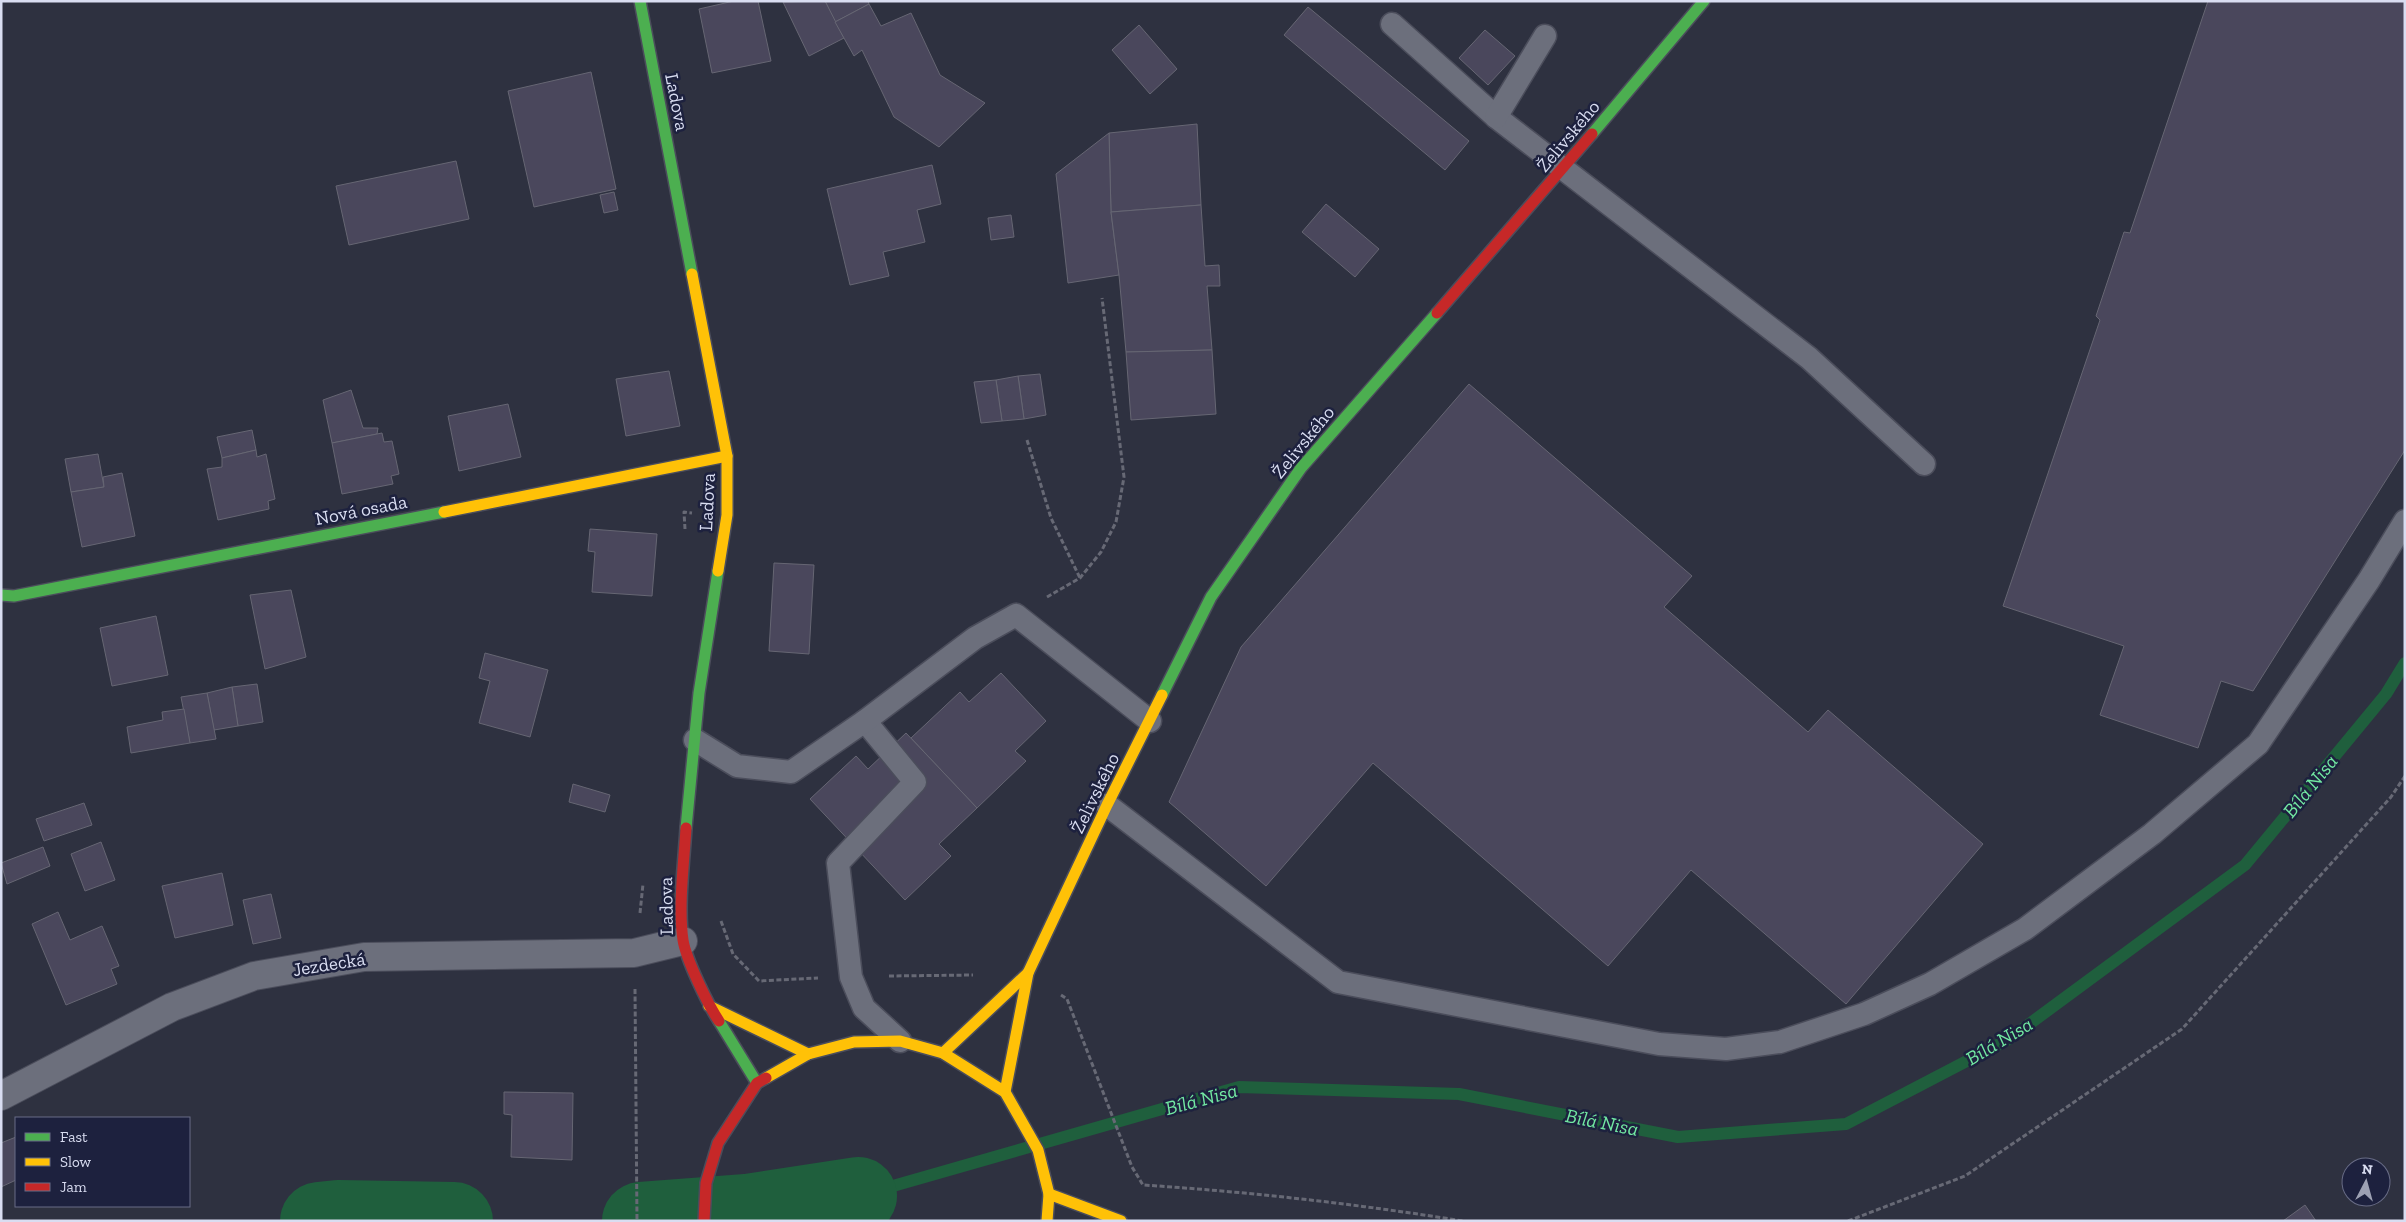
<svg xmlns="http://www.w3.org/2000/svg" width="2406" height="1222" font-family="'Zilla Slab',serif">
	<rect width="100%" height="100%" fill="#2e3140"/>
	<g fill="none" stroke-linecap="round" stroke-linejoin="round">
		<!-- stream -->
		<polyline stroke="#1f5f3d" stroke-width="12" points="858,1196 1239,1087 1459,1094 1678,1137 1846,1124 2009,1039 2245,865 2386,694 2405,663"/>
		<!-- river -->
		<g stroke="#1f5f3d" stroke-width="78">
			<polyline points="319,1221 338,1219 454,1221"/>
			<polyline points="641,1221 747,1213 858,1196"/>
		</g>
	</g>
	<!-- building -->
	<g fill="#4a475c" stroke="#666673">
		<polygon points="734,1 758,1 771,61 712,73 699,9"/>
		<polygon points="825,1 868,1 869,4 835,22"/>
		<polygon points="825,1 844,38 809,56 783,2"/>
		<polygon points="2208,1 2405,1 2405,450 2253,691 2221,681 2198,748 2100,715 2124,646 2003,606 2100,320 2096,316 2124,232 2130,233"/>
		<polygon points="869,4 881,26 911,13 940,75 985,103 939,147 894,117 862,50 854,56 835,22"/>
		<polygon points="1308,7 1469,141 1445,170 1284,35"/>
		<polygon points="1139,25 1177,69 1150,94 1112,50"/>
		<polygon points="1485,30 1515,56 1488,85 1459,58"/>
		<polygon points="591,72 616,189 534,207 508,91"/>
		<polygon points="1197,124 1201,205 1111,212 1109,133"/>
		<polygon points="1109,133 1111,212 1119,275 1068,283 1056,174"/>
		<polygon points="456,161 469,219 349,245 336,186"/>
		<polygon points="932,165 941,204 917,210 925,242 883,252 889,276 850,285 827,189"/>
		<polygon points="614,192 618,210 604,213 600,195"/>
		<polygon points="1326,204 1379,249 1355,277 1302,232"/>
		<polygon points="1201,205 1205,266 1219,265 1220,286 1207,286 1212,350 1126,352 1119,275 1111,212"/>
		<polygon points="1011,215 1014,237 991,240 988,218"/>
		<polygon points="1212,350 1216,414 1131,420 1126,352"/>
		<polygon points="669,371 680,426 626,436 616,379"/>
		<polygon points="1040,374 1046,415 1024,419 1018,376"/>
		<polygon points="1018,376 1024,419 1002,421 996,380"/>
		<polygon points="996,380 1002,421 981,423 974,382"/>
		<polygon points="1469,384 1692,576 1664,607 1808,732 1828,710 1983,844 1846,1004 1691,870 1608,966 1373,763 1266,886 1169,802 1241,647"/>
		<polygon points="351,390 363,428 378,428 377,434 332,443 323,400"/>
		<polygon points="508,404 521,457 459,471 448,416"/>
		<polygon points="252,430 256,450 222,458 217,437"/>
		<polygon points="382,433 384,442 392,441 399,474 391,476 393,484 342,494 332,443"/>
		<polygon points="256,450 257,457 266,454 275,499 268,501 269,509 218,520 207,469 222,467 222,458"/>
		<polygon points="98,454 104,487 71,492 65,459"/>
		<polygon points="122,473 135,536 82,547 71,492 104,487 103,477"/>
		<polygon points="590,529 657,534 652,596 592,592 595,552 588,551"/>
		<polygon points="774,563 814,565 809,654 769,651"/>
		<polygon points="291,590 306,657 265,669 250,595"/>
		<polygon points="156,616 168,675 112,686 100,628"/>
		<polygon points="485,653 548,670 530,737 479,723 490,681 479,678"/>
		<polygon points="1001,673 1046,721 1015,751 1026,761 977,808 911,738 960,692 969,702"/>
		<polygon points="257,684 263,722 238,726 232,687"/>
		<polygon points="232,687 238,726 214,730 207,693"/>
		<polygon points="207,693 216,739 190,743 181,697"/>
		<polygon points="184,709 190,743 131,753 127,727 163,720 162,712"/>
		<polygon points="906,733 977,808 939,844 951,856 905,900 810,799 856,756 868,769"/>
		<polygon points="573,784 610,795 605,812 569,802"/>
		<polygon points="84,803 92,825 44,841 36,819"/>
		<polygon points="101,842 115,880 85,891 71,854"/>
		<polygon points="43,847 50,866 7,884 1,863"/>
		<polygon points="222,873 233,925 175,938 162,886"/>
		<polygon points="271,894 281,938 253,944 243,900"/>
		<polygon points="58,912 70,940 102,926 119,966 111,969 117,984 66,1005 32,924"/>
		<polygon points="504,1092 573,1093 572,1160 511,1157 512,1115 504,1114"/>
		<polygon points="16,1137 16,1180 1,1187 1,1143"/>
		<polygon points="2305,1205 2316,1221 2283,1221"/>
	</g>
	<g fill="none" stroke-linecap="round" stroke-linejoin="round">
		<!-- lane casing -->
		<g stroke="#4b4d5b" stroke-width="25">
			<g id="lane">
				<polyline points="1392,24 1496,117 1809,358 1924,464"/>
				<polyline points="1496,117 1545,36"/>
				<polyline points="865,721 915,782 838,863 851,977 864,1008 900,1041"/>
				<polyline points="695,740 737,766 791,772 865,721 975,638 1016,615 1150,721"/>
				<polyline points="1107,805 1338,982 1659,1044 1726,1049 1780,1042 1864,1014 1930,984 2025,929 2152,834 2258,744 2369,580 2405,521"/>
			</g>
		</g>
		<!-- street casing -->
		<g stroke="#4b4d5b" stroke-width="30">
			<polyline id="street" points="1,1096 172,1007 254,976 364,957 634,953 683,941"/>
		</g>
		<!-- fast casing -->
		<g stroke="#4b4d5b" stroke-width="14">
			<g id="fast">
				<polyline points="640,1 692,274"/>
				<polyline points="1592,134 1704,1"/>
				<polyline points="1,595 14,596 444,512"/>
				<polyline points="1162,695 1211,597 1301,468 1437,313"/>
				<polyline points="686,828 699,693 718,571"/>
				<polyline points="719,1021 757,1083"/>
			</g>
		</g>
		<!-- slow casing -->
		<g stroke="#4b4d5b" stroke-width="14">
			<g id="slow">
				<polyline points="692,274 727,456 727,515 718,571"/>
				<polyline points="444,512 727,456"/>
				<polyline points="709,1006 808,1054"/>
				<polyline points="943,1053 1028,973"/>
				<polyline points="766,1078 808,1054 854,1042 900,1041 943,1053 1005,1092 1038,1150 1049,1194 1047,1221"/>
				<polyline points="1005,1092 1028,973 1107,805 1162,695"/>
				<polyline points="1049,1194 1121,1221"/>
			</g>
		</g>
		<!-- jam casing -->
		<g stroke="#4b4d5b" stroke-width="14">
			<g id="jam">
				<polyline points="1437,313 1592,134"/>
				<path d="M 686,828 C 684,862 678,907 683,940 C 686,959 708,1005 719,1021"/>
				<polyline points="704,1221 706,1183 718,1143 757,1083 766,1078"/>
			</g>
		</g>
		<!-- path -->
		<g stroke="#676975" stroke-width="3" stroke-dasharray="5 2.5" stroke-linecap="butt">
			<polyline points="1027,440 1051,518 1080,578"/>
			<polyline points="685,529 684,512 692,513"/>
			<polyline points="1047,597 1080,578 1101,552 1116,522 1124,477 1102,298"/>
			<polyline points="640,913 643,884"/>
			<polyline points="721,921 733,954 759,981 818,978"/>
			<polyline points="889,976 973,975"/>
			<polyline points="635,989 637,1221"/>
			<path d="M 1061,995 L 1067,999 L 1132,1167 L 1143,1185 C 1251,1192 1357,1204 1463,1221"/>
			<polyline points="1848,1221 1965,1176 2182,1029 2391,797 2405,776"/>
		</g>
		<!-- lane -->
		<use href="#lane" stroke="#6c6f7c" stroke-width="22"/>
		<!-- street -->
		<use href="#street" stroke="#6c6f7c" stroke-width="28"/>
		<!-- fast -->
		<use href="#fast" stroke="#4caf50" stroke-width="11"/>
		<!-- slow -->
		<use href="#slow" stroke="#ffc107" stroke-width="11"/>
		<!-- jam -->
		<use href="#jam" stroke="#c62828" stroke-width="11"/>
	</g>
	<g text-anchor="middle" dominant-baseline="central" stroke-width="5" stroke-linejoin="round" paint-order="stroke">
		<!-- street labels -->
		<g font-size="19" fill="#d9ddf1" stroke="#1d213e">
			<text transform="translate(677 102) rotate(79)">Ladova</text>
			<text transform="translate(1568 136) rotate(-50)">Želivského</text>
			<text transform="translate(1303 442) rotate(-51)">Želivského</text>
			<text transform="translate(707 502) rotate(-87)">Ladova</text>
			<text transform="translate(361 510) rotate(-11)">Nová osada</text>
			<text transform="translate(1095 793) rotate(-64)">Želivského</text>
			<text transform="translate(666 906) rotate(-91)">Ladova</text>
			<text transform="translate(329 964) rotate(-9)">Jezdecká</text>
		</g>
		<!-- water labels -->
		<g font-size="20" font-style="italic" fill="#72e8a2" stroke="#1d213e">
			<text transform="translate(2310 786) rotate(-51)">Bílá Nisa</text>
			<text transform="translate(1999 1041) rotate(-31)">Bílá Nisa</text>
			<text transform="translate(1201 1099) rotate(-15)">Bílá Nisa</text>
			<text transform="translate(1602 1122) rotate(11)">Bílá Nisa</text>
		</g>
	</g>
	<!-- border -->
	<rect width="2406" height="1222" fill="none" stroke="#d9ddf1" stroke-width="5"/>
	<!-- legend -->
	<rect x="15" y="1117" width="175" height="90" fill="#1d213e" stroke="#686c86"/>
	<rect x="25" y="1133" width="25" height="8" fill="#4caf50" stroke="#686c86"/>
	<text x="60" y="1142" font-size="15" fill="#d9ddf1">Fast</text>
	<rect x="25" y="1158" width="25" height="8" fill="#ffc107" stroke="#686c86"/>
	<text x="60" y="1167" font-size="15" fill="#d9ddf1">Slow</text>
	<rect x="25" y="1183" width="25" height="8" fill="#c62828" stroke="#686c86"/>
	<text x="60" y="1192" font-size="15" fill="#d9ddf1">Jam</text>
	<!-- north arrow -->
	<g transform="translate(2366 1182) rotate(6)"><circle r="24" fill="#1d213e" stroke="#686c86"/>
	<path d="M0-4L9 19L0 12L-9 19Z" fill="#9da1b3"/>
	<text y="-8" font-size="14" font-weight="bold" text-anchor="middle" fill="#d9ddf1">N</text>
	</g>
</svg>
